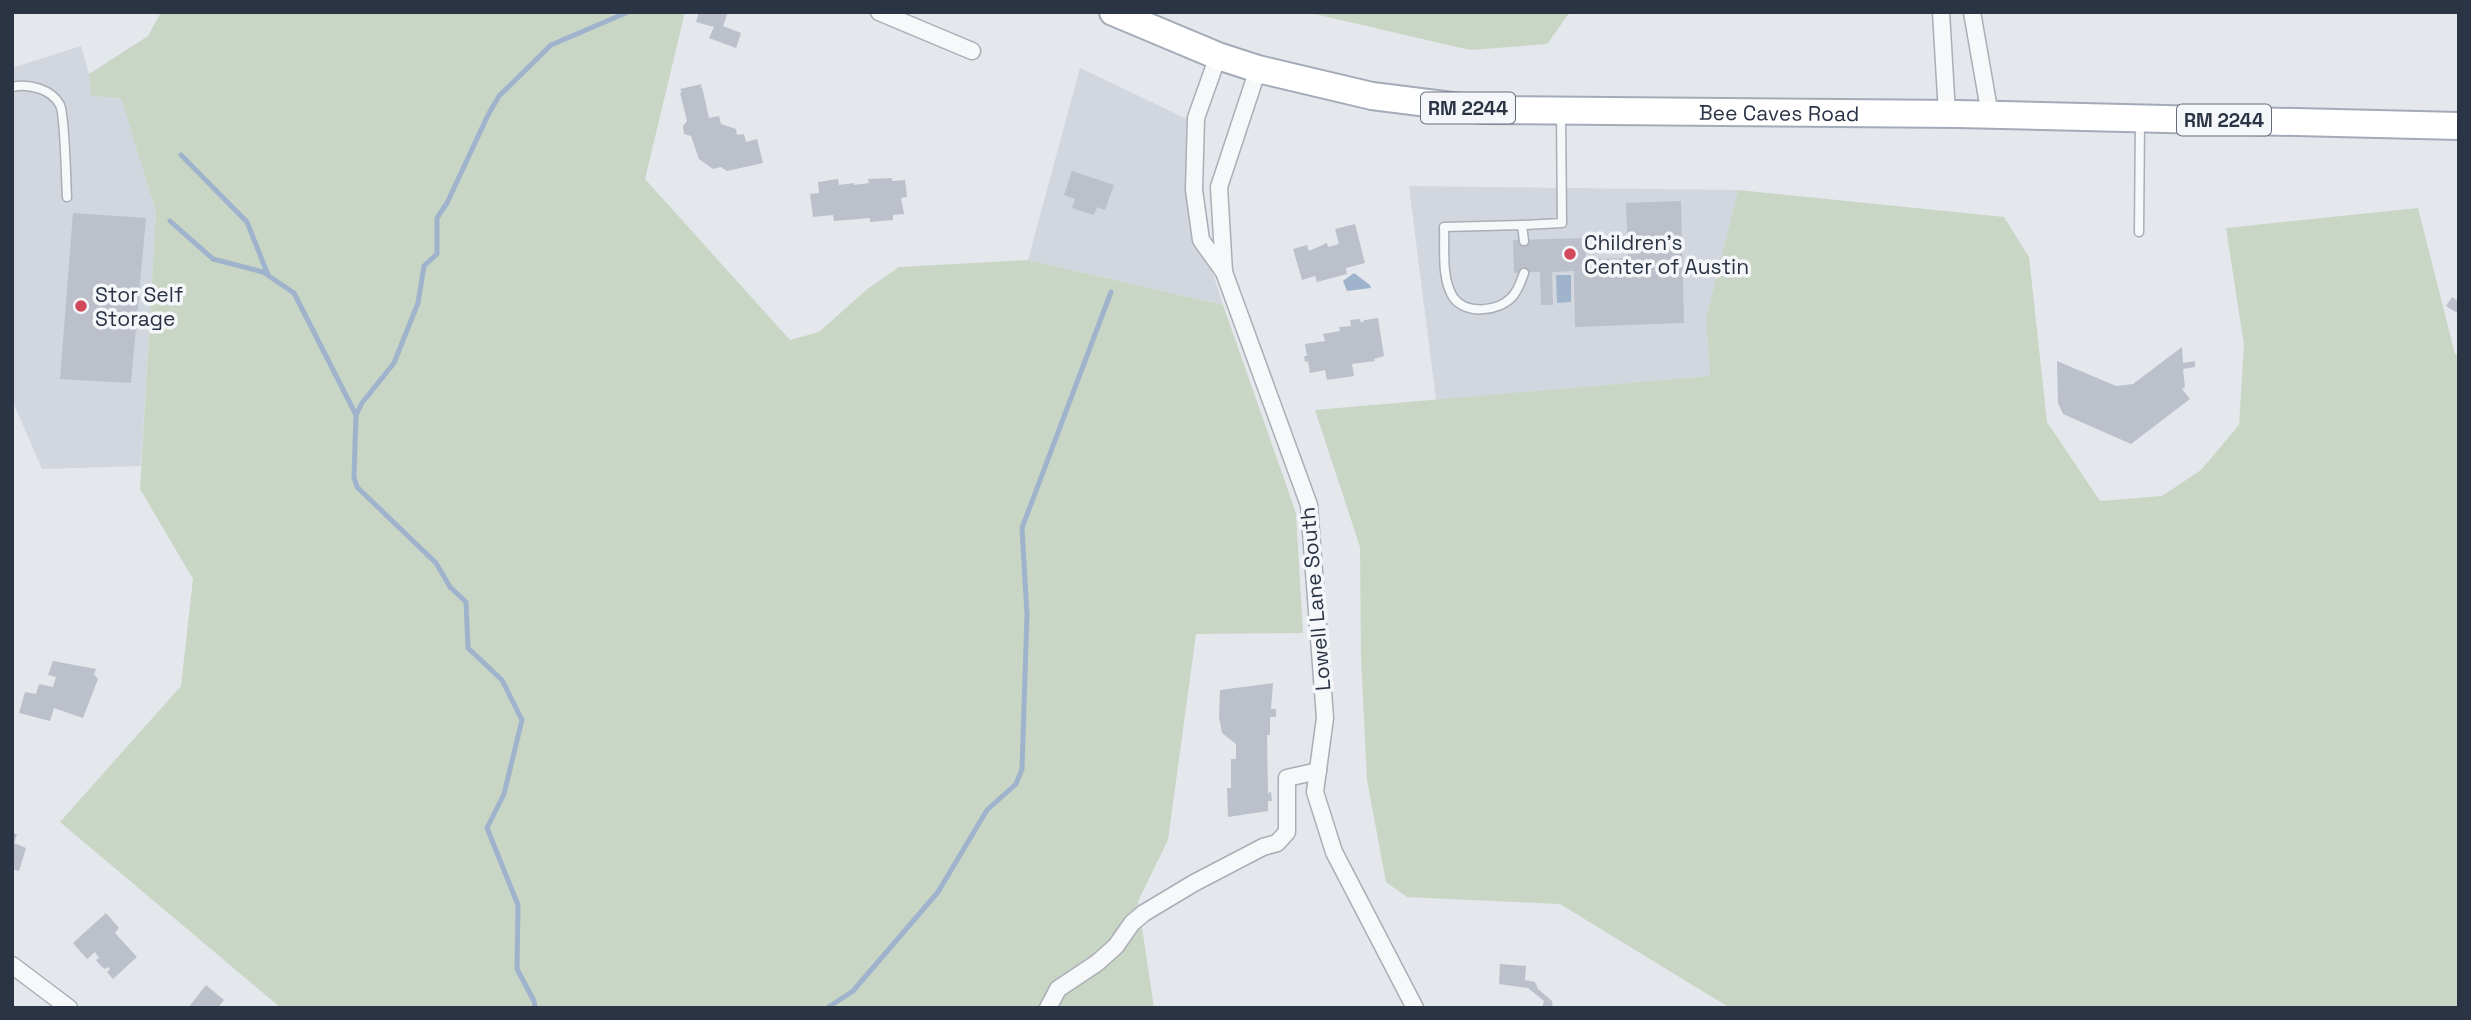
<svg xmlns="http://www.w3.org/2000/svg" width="2471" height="1020" font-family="'Space Grotesk',sans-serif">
	<rect width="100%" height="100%" fill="#e4e7ec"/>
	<!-- built -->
	<g fill="#d2d6de">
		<polygon points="81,46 89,74 91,96 121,97 156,212 141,466 42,469 12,400 12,68"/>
		<polygon points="1080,68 1189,120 1190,202 1223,305 1028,260"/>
		<polygon points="1409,186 1738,190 1706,318 1710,376 1436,400"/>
	</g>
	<!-- green -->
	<g fill="#c9d6c5">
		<polygon points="165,12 685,12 645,179 790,340 819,332 866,290 899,267 1028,260 1223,305 1296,513 1303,633 1196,634 1168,840 1138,901 1154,1008 281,1008 60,822 181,686 193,579 140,489 156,212 121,98 91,96 89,74 148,36 160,14"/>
		<polygon points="1306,12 1570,12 1547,44 1470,50"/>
		<polygon points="1738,190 2004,217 2029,257 2047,422 2100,501 2162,496 2201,470 2239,425 2244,345 2226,228 2418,208 2455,354 2459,355 2459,1008 1730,1008 1560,904 1407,897 1386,882 1367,780 1361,657 1360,547 1315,410 1710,376 1706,318"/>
	</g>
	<!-- water -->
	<g fill="#9fb4cc">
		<polygon points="1354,273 1370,285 1371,288 1347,291 1343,281"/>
		<polygon points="1556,275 1571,275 1571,302 1557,303"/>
	</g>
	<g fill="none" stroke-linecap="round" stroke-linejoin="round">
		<!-- stream -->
		<g stroke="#9fb4cc" stroke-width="5">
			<polyline points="181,155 247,222 268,275"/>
			<polyline points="170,221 213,259 263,272 294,293 356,415"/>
			<polyline points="535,1008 534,1001 517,969 518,905 487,828 504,794 522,720 502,680 468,648 466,602 450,587 436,563 357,487 354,477 356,415 362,403 394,363 418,303 424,266 437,254 437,218 447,203 488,115 499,96 551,45 628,12"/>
			<polyline points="827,1008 853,991 938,892 987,810 1016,784 1022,769 1027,614 1022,528 1111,292"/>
		</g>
	</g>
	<!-- building -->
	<g fill="#bbc0ca">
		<polygon points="699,12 728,12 723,26 741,33 736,48 709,38 714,27 696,22"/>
		<polygon points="702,84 700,88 702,87 709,118 719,116 721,124 736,129 737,135 744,134 746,142 757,139 763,163 727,171 721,167 713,169 699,159 691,136 684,134 683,126 687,121 680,93 682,92 680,89"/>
		<polygon points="1072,171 1114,185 1105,210 1097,207 1094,215 1072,208 1075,199 1064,195"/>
		<polygon points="892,178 892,181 905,180 907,197 901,198 904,214 893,215 893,220 870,222 870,218 834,221 833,215 813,217 810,194 819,193 818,182 838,179 839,185 854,183 854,185 869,183 868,179"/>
		<polygon points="1681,201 1684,323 1575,327 1574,271 1552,272 1553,305 1541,305 1540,272 1514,273 1513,240 1585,238 1586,259 1628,258 1626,203"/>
		<polygon points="73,213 146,218 131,383 60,379"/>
		<polygon points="1355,224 1365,263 1346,268 1347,274 1317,282 1315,276 1302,280 1293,249 1307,245 1309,251 1327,243 1328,247 1339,244 1335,229"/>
		<polygon points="2452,297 2459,302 2459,314 2446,306"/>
		<polygon points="1378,318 1384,356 1374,359 1375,361 1352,364 1354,376 1327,380 1325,370 1310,373 1308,361 1305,362 1304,356 1307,356 1305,344 1325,341 1323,334 1340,331 1339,327 1351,326 1350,320 1360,319 1361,323 1365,320"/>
		<polygon points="2182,347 2183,363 2195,361 2195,367 2183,369 2185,387 2182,389 2190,399 2131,444 2063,414 2058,403 2057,361 2116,386 2133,384"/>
		<polygon points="53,661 96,669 94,674 98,679 83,718 54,708 50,721 19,713 25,692 36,694 39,684 53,687 56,677 48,675"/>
		<polygon points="1273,683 1271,709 1276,709 1276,717 1270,717 1270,735 1267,735 1268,793 1271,792 1272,801 1268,801 1268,811 1228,817 1227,788 1231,788 1231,759 1236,759 1236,744 1222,733 1219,717 1220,690"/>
		<polygon points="12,833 17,834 14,843 26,848 19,871 12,869"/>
		<polygon points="106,913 119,928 115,933 137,957 113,979 107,972 110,969 108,967 105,969 101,966 96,960 99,958 95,952 87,959 73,943"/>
		<polygon points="1500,964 1526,966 1525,980 1535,982 1538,989 1552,1001 1553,1008 1542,1008 1544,1001 1528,988 1499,984"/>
		<polygon points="206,985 224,1000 218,1008 188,1008"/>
	</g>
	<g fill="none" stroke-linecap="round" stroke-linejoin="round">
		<!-- service casing -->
		<g stroke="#a9aeb7" stroke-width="11">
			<g id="service">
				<path d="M 12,87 C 28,83 52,89 60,105 C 65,114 66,182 67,197"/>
				<polyline points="1522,225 1562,223 1561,114"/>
				<polyline points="2139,232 2140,121"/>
				<path d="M 1524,241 L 1522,225 L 1444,227 C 1445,248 1441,278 1453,297 C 1465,315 1498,312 1512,297 C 1518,291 1521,281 1524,273"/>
			</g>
		</g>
		<!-- minor casing -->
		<g stroke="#a9aeb7" stroke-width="19">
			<g id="minor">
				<polyline points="879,12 972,51"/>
				<polyline points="1941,12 1947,114"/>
				<polyline points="1972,12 1990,115"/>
				<polyline points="1218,56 1196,118 1194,190 1201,240 1224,272 1309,505 1325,718 1315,792 1334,852 1415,1008"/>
				<polyline points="1224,272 1219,187 1258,69"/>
				<polyline points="12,965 69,1008"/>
				<polyline points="1048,1008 1058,989 1097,963 1116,946 1132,923 1144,913 1194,883 1263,847 1277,843 1287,832 1287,778 1318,771"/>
			</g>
		</g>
		<!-- primary casing -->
		<g stroke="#a3abb8" stroke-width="30">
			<g id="primary">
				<path id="s1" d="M 1113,12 L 1218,56 L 1258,69 L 1372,96 L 1484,110 L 1958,114 L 2459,126"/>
			</g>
		</g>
		<!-- service -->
		<use href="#service" stroke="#f7f8fa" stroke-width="8"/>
		<!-- minor -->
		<use href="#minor" stroke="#f7f8fa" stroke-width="16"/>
		<!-- primary -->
		<use href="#primary" stroke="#fff" stroke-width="26"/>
	</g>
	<!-- markers -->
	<g fill="#d1495b" stroke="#f4f6f9" stroke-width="2.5">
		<circle cx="1570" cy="254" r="7"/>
		<circle cx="81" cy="306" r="7"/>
	</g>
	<g text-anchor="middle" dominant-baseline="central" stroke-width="7" stroke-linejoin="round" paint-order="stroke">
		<!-- shield labels -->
		<g fill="#f4f6f9" stroke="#676e7b" stroke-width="2">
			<rect x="1421" y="92.5" width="94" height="31" rx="5"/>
			<rect x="2177" y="104.5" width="94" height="31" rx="5"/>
		</g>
		<g font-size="19" font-weight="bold" fill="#2b3445">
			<text x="1468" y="108">RM 2244</text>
			<text x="2224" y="120">RM 2244</text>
		</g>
		<!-- street labels -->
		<g font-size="21" fill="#2b3445" stroke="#f4f6f9">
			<text stroke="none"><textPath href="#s1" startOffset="681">Bee Caves Road</textPath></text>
			<text transform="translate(1315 599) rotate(-95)">Lowell Lane South</text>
		</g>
		<!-- poi labels -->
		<g font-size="21" fill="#2b3445" stroke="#f4f6f9" text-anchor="start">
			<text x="1584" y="242">Children's<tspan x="1584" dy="24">Center of Austin</tspan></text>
			<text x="95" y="294">Stor Self<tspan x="95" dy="24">Storage</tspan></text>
		</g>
	</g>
	<!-- border -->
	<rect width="2471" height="1020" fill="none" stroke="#2b3445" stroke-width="28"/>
</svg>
